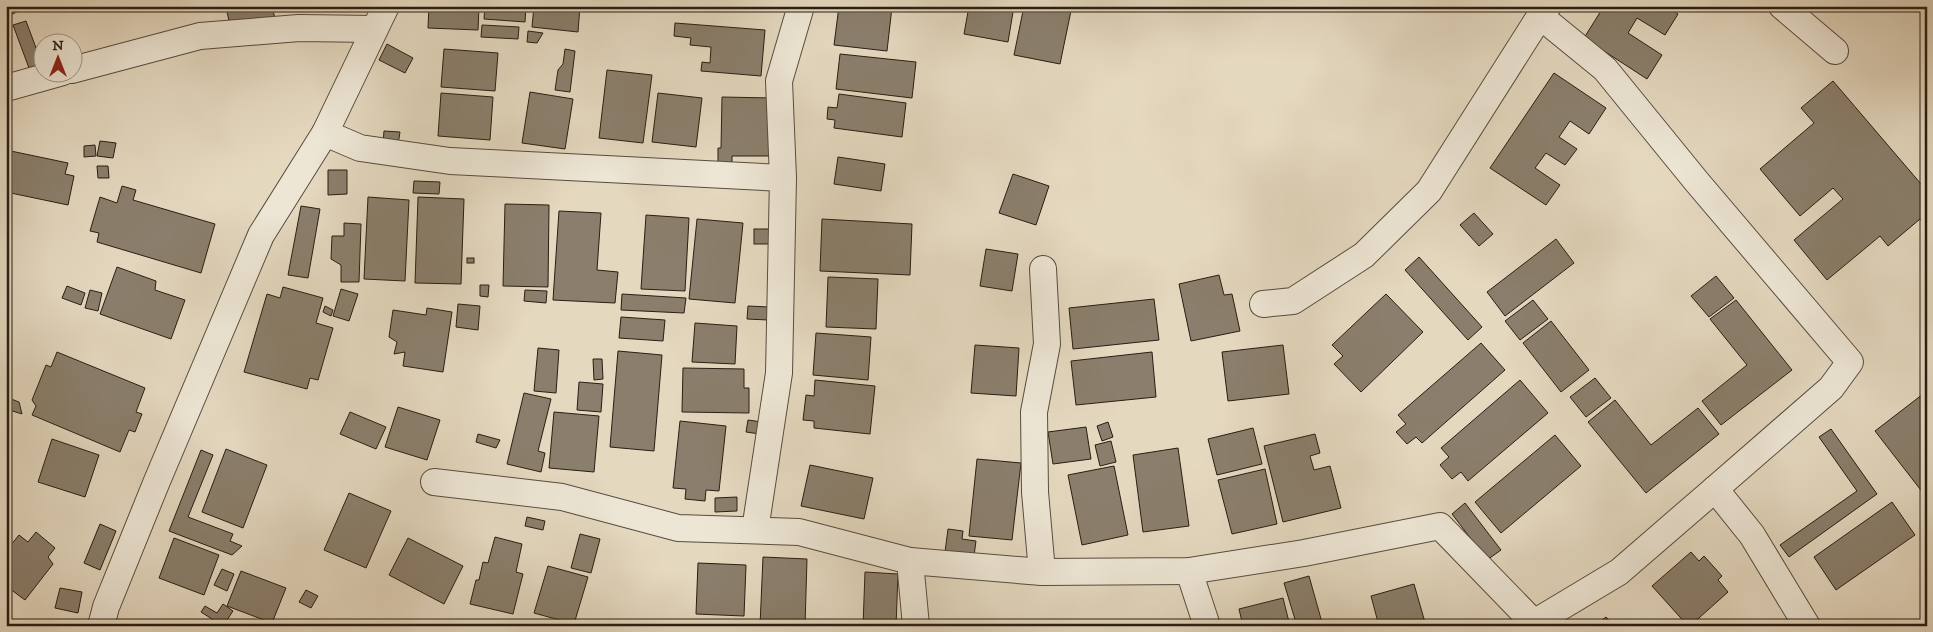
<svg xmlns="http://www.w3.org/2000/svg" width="1933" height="632" font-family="'IM FELL DW Pica',serif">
	<rect width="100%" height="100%" fill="#e4d8bf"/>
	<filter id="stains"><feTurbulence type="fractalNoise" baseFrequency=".004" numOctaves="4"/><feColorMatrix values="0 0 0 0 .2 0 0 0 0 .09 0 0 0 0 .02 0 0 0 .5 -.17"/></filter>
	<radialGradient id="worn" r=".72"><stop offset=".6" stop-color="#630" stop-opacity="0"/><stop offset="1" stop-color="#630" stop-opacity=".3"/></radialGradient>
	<!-- building -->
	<g fill="#8a7f6c" stroke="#281e13">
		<polygon points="6,6 28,6 9,16"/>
		<polygon points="61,6 76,6 64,12"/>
		<polygon points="236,6 272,6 275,19 231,29 226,8"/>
		<polygon points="429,6 479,6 478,30 428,28"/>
		<polygon points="485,6 526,6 525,22 484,19"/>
		<polygon points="534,6 580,6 578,32 532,27"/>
		<polygon points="839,6 892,7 887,51 834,45"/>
		<polygon points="969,6 1014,6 1008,42 964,34"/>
		<polygon points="1024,6 1072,6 1060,64 1014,55"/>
		<polygon points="1604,6 1666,6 1678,14 1665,35 1637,18 1628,33 1662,55 1647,79 1584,38"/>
		<polygon points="26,21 42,64 29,68 13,25"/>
		<polygon points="675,23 765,30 761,76 701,71 702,62 710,63 711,47 690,45 691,38 674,36"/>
		<polygon points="482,25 519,27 518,39 481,37"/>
		<polygon points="528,31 543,33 537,43 527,42"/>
		<polygon points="387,44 413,58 405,73 379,60"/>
		<polygon points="444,49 498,53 495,91 441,87"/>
		<polygon points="565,49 575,51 570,92 555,90 558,70 563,64"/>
		<polygon points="840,54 916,62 912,98 836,89"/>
		<polygon points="607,70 652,75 643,143 599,138"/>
		<polygon points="1554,73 1606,108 1589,134 1570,121 1559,137 1577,149 1565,165 1546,153 1535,168 1560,185 1546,205 1490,168"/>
		<polygon points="1833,81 1927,191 1927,222 1924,224 1920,219 1888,246 1880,236 1827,280 1794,240 1843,199 1833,188 1800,216 1760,169 1814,123 1801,108"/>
		<polygon points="530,92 573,99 565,149 522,143"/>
		<polygon points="441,93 493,97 490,140 438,136"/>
		<polygon points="658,93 702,98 696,147 652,142"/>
		<polygon points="839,94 906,103 902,137 834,128 835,120 827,119 828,107 837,108"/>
		<polygon points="722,97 772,98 771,156 732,156 732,165 718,164 718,148 721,148"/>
		<polygon points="384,131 400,132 398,145 383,143"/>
		<polygon points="100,141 116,143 113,158 97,156"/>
		<polygon points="95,145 96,156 84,157 84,146"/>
		<polygon points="6,150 68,163 65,174 74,176 68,205 6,192"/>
		<polygon points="838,157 885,164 881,191 834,184"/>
		<polygon points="97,166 108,166 109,178 98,178"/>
		<polygon points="328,170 347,170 347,194 328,195"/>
		<polygon points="1013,174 1049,186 1036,225 999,213"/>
		<polygon points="414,181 440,182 439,194 413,193"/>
		<polygon points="122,186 136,190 133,200 215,224 201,273 97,242 99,233 90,231 100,197 117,203"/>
		<polygon points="368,197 409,200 405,281 364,279"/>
		<polygon points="418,197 464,199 461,284 415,283"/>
		<polygon points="505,204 549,205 548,287 503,286"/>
		<polygon points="301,206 320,209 308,278 288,275"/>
		<polygon points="559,211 601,213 597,270 618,272 615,303 553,300"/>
		<polygon points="1474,213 1493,234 1479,246 1460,225"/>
		<polygon points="646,215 689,218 685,291 641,289"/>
		<polygon points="697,219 743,223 735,303 689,299"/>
		<polygon points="822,219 912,224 910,275 820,271"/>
		<polygon points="344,223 361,224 359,282 341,282 341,265 331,259 332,236 344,236"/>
		<rect x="754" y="229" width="17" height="15"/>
		<polygon points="1556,239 1574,263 1505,316 1487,292"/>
		<polygon points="986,249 1018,254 1012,291 980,286"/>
		<polygon points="1419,257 1482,327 1468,340 1405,270"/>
		<rect x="467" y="258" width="7" height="5"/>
		<polygon points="117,267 156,281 155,290 185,300 171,339 100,314"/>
		<polygon points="1219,275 1224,295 1232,294 1240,331 1191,341 1179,284"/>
		<polygon points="1716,276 1734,298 1709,317 1691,296"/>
		<polygon points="828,277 878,279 876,329 826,327"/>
		<polygon points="480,285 489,285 488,297 480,296"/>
		<polygon points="67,286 85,293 81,305 62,298"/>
		<polygon points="283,287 323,298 316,323 333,328 318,380 310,378 307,389 244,372 267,294 280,298"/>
		<polygon points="341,289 358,294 349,321 333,316"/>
		<polygon points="90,290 102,293 98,311 85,308"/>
		<polygon points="525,290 547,291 546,303 524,301"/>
		<polygon points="622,294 686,298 684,313 621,310"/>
		<polygon points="1386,294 1423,332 1361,392 1334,364 1343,356 1332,345"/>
		<polygon points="1154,299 1159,340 1073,349 1069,308"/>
		<polygon points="1533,300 1548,319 1520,340 1505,321"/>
		<polygon points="1736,300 1792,370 1721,425 1702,401 1747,365 1710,319"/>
		<polygon points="458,304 480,306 478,330 456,327"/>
		<polygon points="325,306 333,310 331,316 323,312"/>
		<polygon points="748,306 769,307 768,320 747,319"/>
		<polygon points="427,308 452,312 443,372 403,366 405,352 394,354 397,342 389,337 393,310 426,315"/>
		<polygon points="621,317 665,320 663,341 619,338"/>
		<polygon points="1551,321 1589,370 1561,392 1523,343"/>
		<polygon points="695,323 737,326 735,364 692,362"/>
		<polygon points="816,333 871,337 868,380 813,375"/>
		<polygon points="1481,343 1505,370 1422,443 1416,437 1407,444 1396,432 1406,424 1398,415"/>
		<polygon points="975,345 1019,348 1016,396 971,393"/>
		<polygon points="1283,345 1289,394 1228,401 1222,352"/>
		<polygon points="538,348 559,350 556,393 534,391"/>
		<polygon points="618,351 662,355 654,451 610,447"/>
		<polygon points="57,352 145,388 136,412 142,414 135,432 129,430 120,452 32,415 36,406 32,400 46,365 51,367"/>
		<polygon points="1152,352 1156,397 1076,405 1071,361"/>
		<polygon points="593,359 602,359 603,379 594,380"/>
		<polygon points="683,368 744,369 744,388 749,388 749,413 682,412"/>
		<polygon points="1595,378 1611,398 1586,417 1570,397"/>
		<polygon points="815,380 875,386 870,434 814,428 814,421 803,420 806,395 814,396"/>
		<polygon points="1520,380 1548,413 1468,481 1461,472 1452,479 1440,465 1449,457 1441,448"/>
		<polygon points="579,382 603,384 601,412 577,410"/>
		<polygon points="1927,391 1927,498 1875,431"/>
		<polygon points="524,393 551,399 538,451 545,453 541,472 507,464"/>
		<polygon points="6,397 19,402 22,414 6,409"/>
		<polygon points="1615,400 1651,445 1698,408 1719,434 1646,493 1588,422"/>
		<polygon points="398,407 440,420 427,460 385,447"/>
		<polygon points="350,412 386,427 376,449 340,434"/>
		<polygon points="554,412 599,416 594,472 549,468"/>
		<polygon points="748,420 762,422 760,434 746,432"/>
		<polygon points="680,421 726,426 719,491 706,490 705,501 685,499 686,489 673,488"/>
		<polygon points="1108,422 1113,437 1102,441 1097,426"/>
		<polygon points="1086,427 1091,459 1053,464 1048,432"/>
		<polygon points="1253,428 1262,464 1217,475 1208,439"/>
		<polygon points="1831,429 1877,494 1789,557 1780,545 1857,491 1819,437"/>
		<polygon points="478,434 500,440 496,448 476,442"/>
		<polygon points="1315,434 1320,453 1310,456 1314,470 1330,466 1341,508 1283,522 1264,446"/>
		<polygon points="1555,435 1581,466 1501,533 1475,502"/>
		<polygon points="52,439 99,455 85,497 38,482"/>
		<polygon points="1111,441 1116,462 1100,466 1095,445"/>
		<polygon points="1178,448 1189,526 1143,532 1133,455"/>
		<polygon points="226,449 267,465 243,528 202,512"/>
		<polygon points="201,450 213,455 188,517 233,534 230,541 242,546 232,555 169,531"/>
		<polygon points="977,459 1021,463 1012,540 969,536"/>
		<polygon points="810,465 873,478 864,519 801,506"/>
		<polygon points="1114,466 1128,535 1082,545 1068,475"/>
		<polygon points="1265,469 1277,524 1232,534 1218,480"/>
		<polygon points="349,493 391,511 366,568 324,550"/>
		<polygon points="737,497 737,511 715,512 715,498"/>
		<polygon points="1892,502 1915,535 1836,590 1814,557"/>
		<polygon points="1465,503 1501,550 1487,560 1452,514"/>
		<polygon points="527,517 545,521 543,530 525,526"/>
		<polygon points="100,524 116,531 100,570 84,563"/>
		<polygon points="948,529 963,531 962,539 976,541 974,556 945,552"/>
		<polygon points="36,532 55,548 48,557 53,564 25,600 6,586 6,551 19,535 28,542"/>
		<polygon points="580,534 600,539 591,573 571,568"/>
		<polygon points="495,537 522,544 516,572 523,574 513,614 470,604 476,580 479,580 483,562 488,563"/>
		<polygon points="174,538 219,555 204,595 159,578"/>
		<polygon points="408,538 463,566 444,604 389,575"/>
		<polygon points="1691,552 1699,561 1704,556 1722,576 1718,580 1728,592 1690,626 1688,626 1652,586"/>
		<polygon points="763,557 807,559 805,626 760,626"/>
		<polygon points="698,563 746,565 744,616 696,614"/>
		<polygon points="548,566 588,577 574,624 534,613"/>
		<polygon points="222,569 234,574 227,591 214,585"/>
		<polygon points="241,571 286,588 272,623 227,606"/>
		<polygon points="865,572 898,574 896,626 863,626"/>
		<polygon points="1309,576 1323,626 1297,626 1284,583"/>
		<polygon points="1414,584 1426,626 1379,626 1371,596"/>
		<polygon points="60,588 82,592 78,613 55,608"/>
		<polygon points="306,590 318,596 311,608 299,602"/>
		<polygon points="1283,598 1290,626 1243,626 1239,609"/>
		<polygon points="223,604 233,611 223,626 201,612 205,606 217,613"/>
		<polygon points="1606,617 1614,626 1595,626"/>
	</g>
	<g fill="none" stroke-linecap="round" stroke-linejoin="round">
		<!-- street casing -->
		<g stroke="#574c3e" stroke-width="28">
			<g id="street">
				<polyline points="1782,6 1835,51"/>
				<polyline points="1540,16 1605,69 1697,182 1850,362 1831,388 1715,489"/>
				<polyline points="72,70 200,36 299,28 374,29"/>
				<polyline points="6,88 63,72"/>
				<polyline points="325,133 360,148 450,161 783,178"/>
				<polyline points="1263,304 1293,301 1364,255 1429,191 1540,16 1548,6"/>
				<polyline points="434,482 562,497 678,528 799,532 910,561 1042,572 1189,571 1304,553 1440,526 1534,623"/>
				<polyline points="755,530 779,373 783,178 779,81 801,6"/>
				<polyline points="910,561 916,626"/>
				<polyline points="1189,571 1207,626"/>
				<polyline points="1042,572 1035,492 1034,412 1047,344 1043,269"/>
				<polyline points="101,626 106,607 157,481 261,235 325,133 386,6"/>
				<polyline points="1535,626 1534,623 1619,572 1715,489 1752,535 1807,626"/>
			</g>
		</g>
		<!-- street -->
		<use href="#street" stroke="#ede6d5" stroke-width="26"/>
	</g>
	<!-- margin -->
	<rect width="1933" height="632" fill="none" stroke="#e4d8bf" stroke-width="25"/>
	<rect x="8" y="8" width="1918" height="617" fill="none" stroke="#281e13" stroke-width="2.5"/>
	<rect x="12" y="12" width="1908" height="607" fill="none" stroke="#281e13"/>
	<!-- north arrow -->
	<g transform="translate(58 58)"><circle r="24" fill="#ede6d5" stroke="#9e9687"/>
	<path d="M0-4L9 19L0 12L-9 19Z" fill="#8f2418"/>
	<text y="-8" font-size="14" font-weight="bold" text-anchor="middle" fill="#281e13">N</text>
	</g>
	<rect width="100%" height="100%" filter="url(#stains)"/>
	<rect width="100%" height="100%" fill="url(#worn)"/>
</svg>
